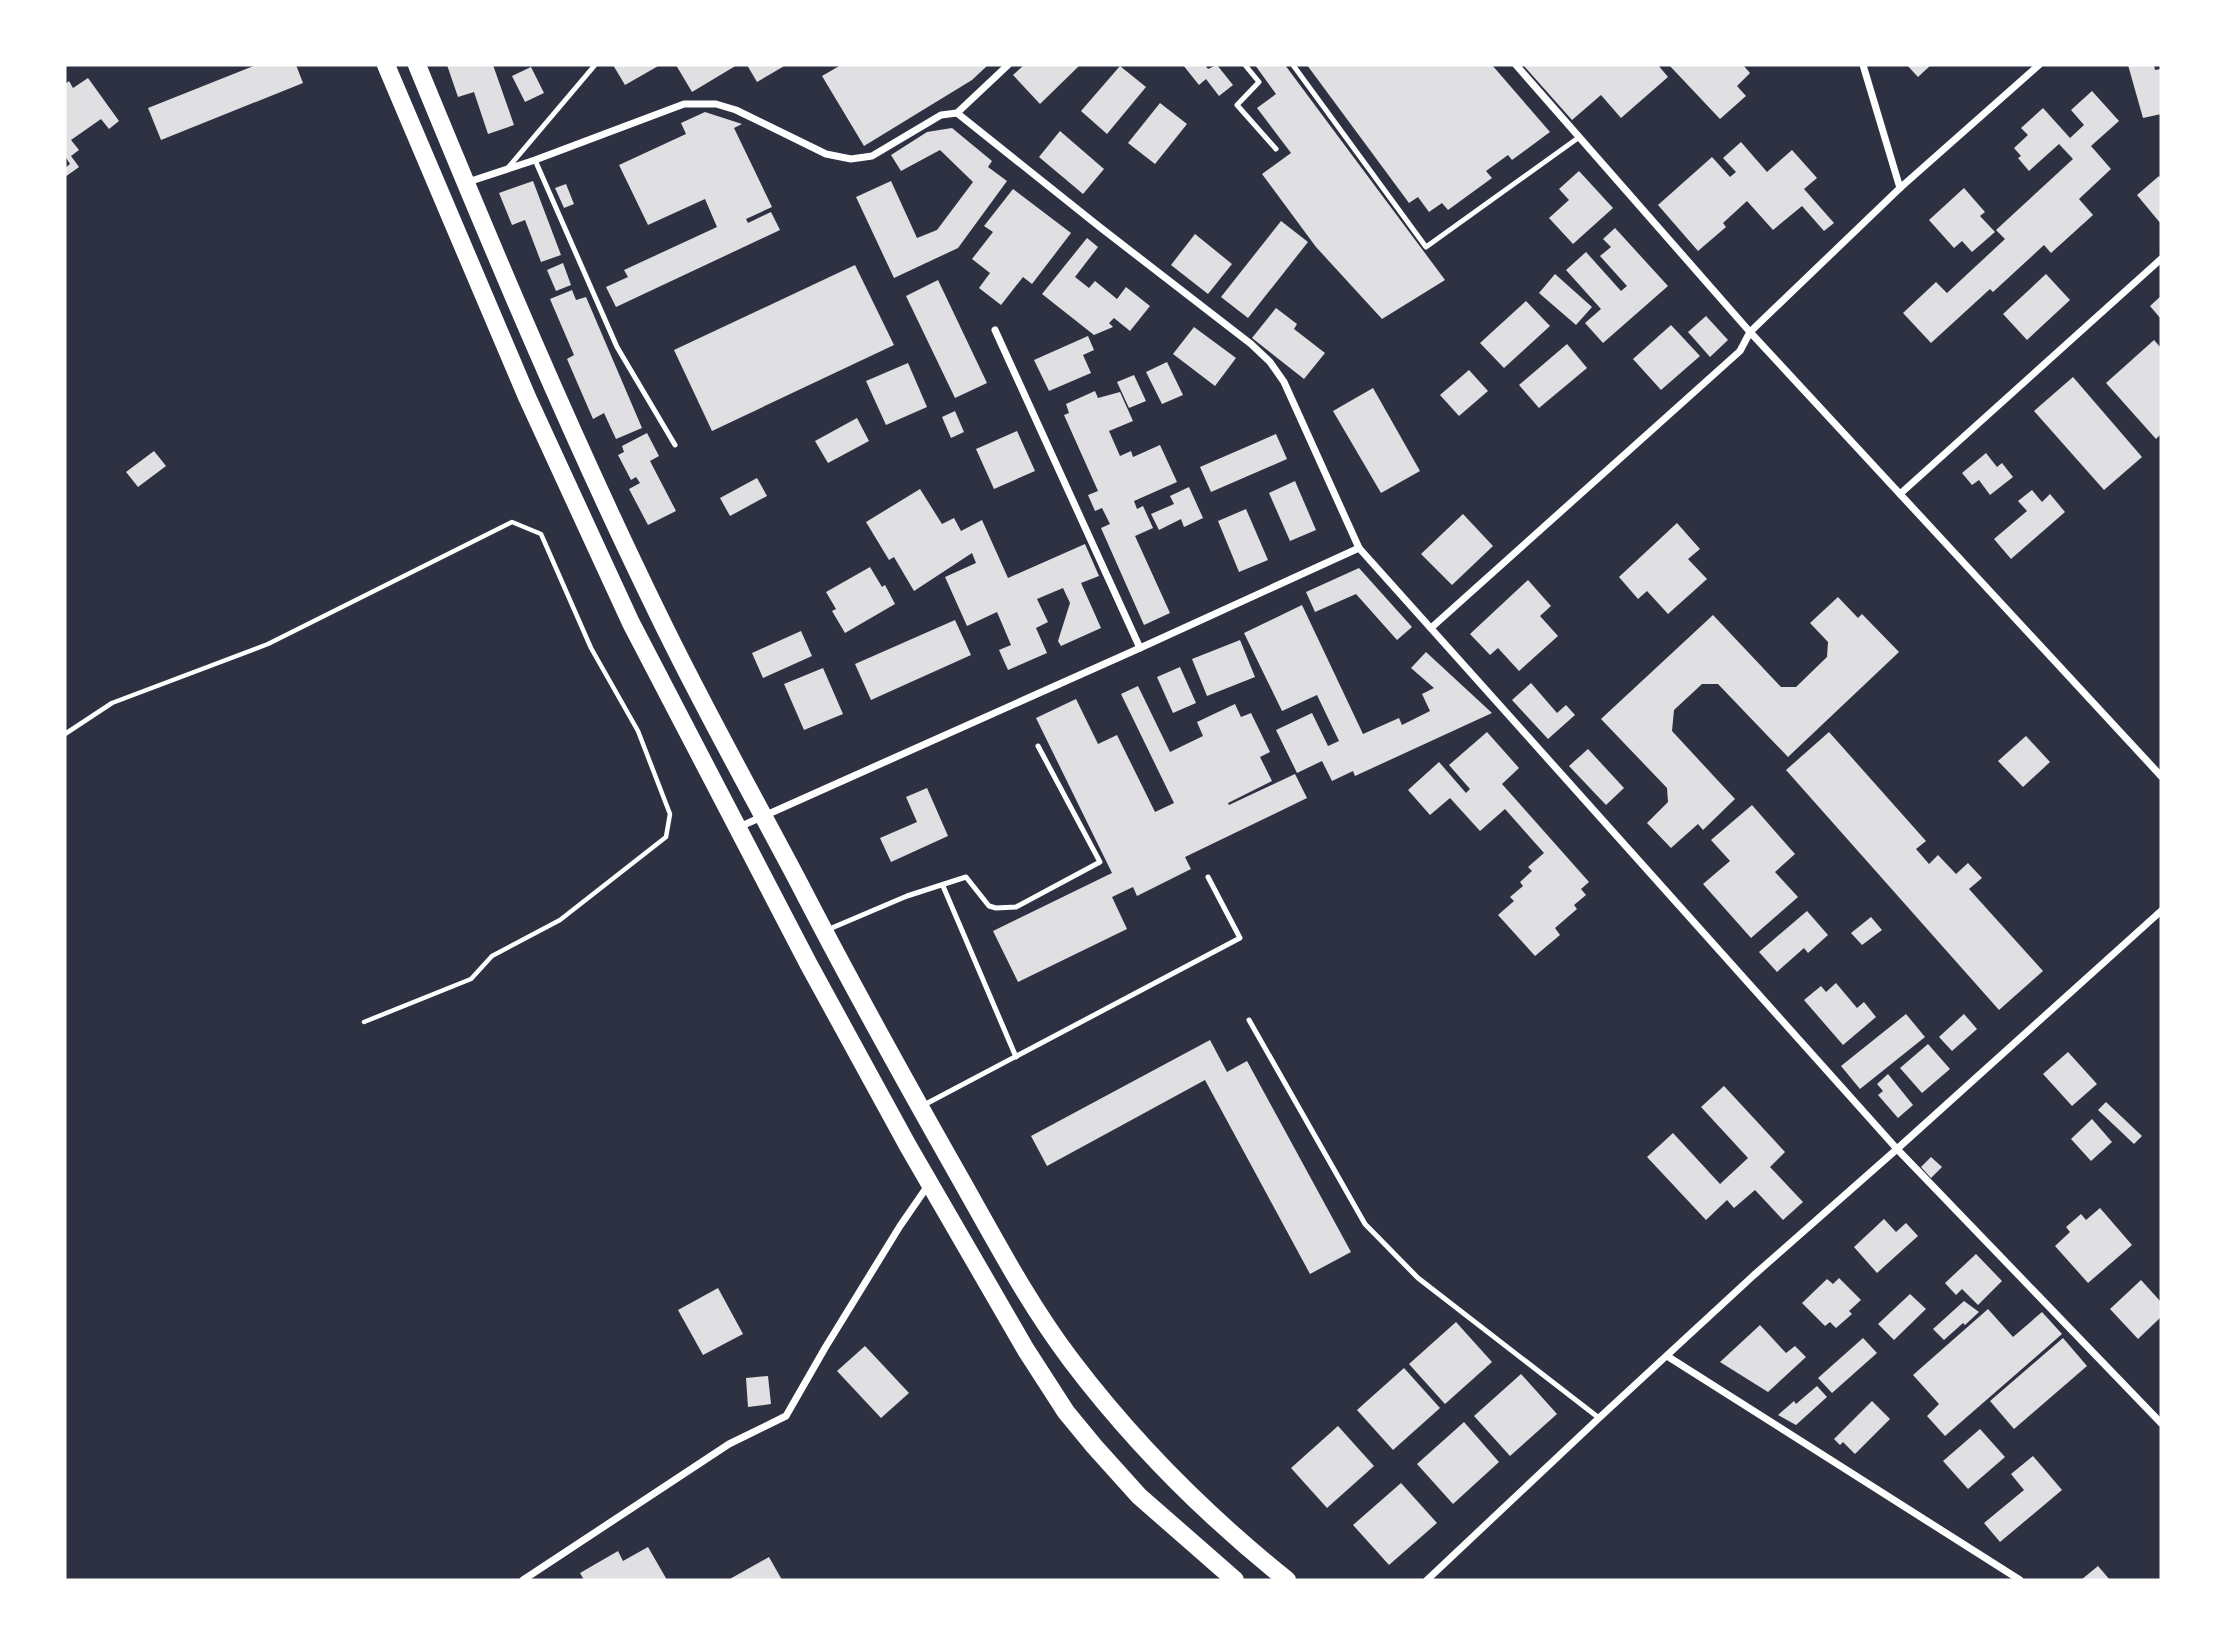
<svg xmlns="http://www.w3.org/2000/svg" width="2226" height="1645" font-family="'PT Sans Narrow',sans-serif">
	<rect width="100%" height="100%" fill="#2d3142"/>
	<!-- building -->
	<g fill="#e0e0e3">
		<polygon points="256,65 296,65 303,83 161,140 148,108"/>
		<polygon points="447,65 493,65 514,125 488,134 474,92 458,97"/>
		<polygon points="613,65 660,65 625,85"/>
		<polygon points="676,65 737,65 692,92"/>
		<polygon points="747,65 786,65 757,82"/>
		<polygon points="841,65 988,65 972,80 864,146 822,76"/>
		<polygon points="1024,65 1080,65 1040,104 1013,75"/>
		<polygon points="1183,65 1205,65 1208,69 1217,65 1233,85 1219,96 1206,79 1199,85"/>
		<polygon points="1255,65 1285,65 1445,280 1382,319 1316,247 1262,174 1291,153 1257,108 1276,94"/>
		<polygon points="1307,65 1492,65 1550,132 1512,160 1508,155 1486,171 1492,178 1448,210 1442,203 1429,212 1418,197 1409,203"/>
		<polygon points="1523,65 1658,65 1668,77 1621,118 1601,95 1572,120"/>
		<polygon points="1669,65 1743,65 1750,73 1737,86 1746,96 1720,119"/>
		<polygon points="1907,65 1931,65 1918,77"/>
		<polygon points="2128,65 2154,65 2155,70 2161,69 2161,114 2143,118"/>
		<polygon points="1120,66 1146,87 1107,134 1081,111"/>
		<polygon points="531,67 544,93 525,102 512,76"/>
		<polygon points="88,78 119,121 109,129 101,119 71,140 79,150 71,156 79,167 65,177 65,168 70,164 65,156 65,84 69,81 73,88"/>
		<polygon points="2092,91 2119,121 2091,146 2111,169 2079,199 2093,215 2051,253 2044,245 1993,292 1990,289 1931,343 1903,313 1936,282 1947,293 2005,239 1996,230 2073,159 2059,144 2029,171 2018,158 2021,156 2014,148 2028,135 2021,128 2043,108 2070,138 2084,125 2071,110"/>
		<polygon points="1160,103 1187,124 1155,164 1128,143"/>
		<polygon points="705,112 742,124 734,128 772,207 746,219 748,223 771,212 780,230 616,307 606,287 628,277 624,270 717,227 705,199 648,225 619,165 686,134 681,123"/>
		<polygon points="952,128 992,161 988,167 1007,181 958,248 894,278 856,197 891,181 917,238 937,230 973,182 940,150 901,171 891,155 927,132"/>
		<polygon points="1060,131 1104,169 1083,194 1039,157"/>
		<polygon points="1741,142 1767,172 1792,150 1817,178 1804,189 1834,223 1824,231 1802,206 1773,230 1747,201 1723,223 1726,227 1698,251 1658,205 1712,157 1730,177 1736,172 1723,158"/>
		<polygon points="1579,171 1613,208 1573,244 1549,218 1569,200 1559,189"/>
		<polygon points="2159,176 2161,179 2161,224 2137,195"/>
		<polygon points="533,181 561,255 541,262 525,220 512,225 499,193"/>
		<polygon points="566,184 574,204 564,208 555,188"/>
		<polygon points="1964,188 1985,212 1980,216 1995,232 1972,252 1962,241 1954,248 1929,220"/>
		<polygon points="1013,189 1071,233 1032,284 1023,277 1001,305 979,288 990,273 972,259 993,232 984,226"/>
		<polygon points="1281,221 1308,242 1248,318 1221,297"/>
		<polygon points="1615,228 1668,286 1603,343 1585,323 1601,309 1566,270 1586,252 1621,291 1627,286 1600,256 1611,247 1603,239"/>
		<polygon points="1195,234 1232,264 1208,294 1171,265"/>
		<polygon points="1087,238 1098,247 1075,277 1089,288 1095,281 1117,299 1126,287 1150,306 1130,331 1114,318 1109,323 1113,327 1094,335 1042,294"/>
		<polygon points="563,263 571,285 556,291 547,270"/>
		<polygon points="855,265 894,345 712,431 674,350"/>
		<polygon points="1555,274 1592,307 1576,325 1539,293"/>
		<polygon points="2046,274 2070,300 2027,340 2003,314"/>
		<polygon points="938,280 987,383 955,398 906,296"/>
		<polygon points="572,290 576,300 586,297 642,428 616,439 604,413 593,419 567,359 574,355 550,299"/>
		<polygon points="2161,296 2161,319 2150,306"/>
		<polygon points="1526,301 1550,326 1504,368 1480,343"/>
		<polygon points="1276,308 1297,324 1294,329 1325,353 1304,379 1252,338"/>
		<polygon points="1706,316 1728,340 1710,357 1688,332"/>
		<polygon points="1671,325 1700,356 1661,390 1633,359"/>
		<polygon points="1194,327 1236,358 1215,386 1173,354"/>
		<polygon points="1088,336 1094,350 1083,355 1091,373 1049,391 1034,360"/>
		<polygon points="2154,340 2161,348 2161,434 2156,439 2106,383"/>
		<polygon points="1567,344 1587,368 1539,408 1519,385"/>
		<polygon points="1167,362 1183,395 1162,404 1146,372"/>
		<polygon points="908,363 927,407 886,425 866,381"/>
		<polygon points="1469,370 1488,391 1459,416 1440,395"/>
		<polygon points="1134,375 1146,401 1129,408 1117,382"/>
		<polygon points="2073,377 2142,457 2104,490 2034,411"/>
		<polygon points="1373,388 1420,471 1381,493 1333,411"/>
		<polygon points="1095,391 1098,398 1120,392 1133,421 1109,431 1120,456 1131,451 1133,457 1160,445 1177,482 1134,501 1137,509 1143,506 1153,528 1135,536 1170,613 1144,625 1101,528 1110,524 1102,508 1095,511 1088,495 1098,491 1064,415 1069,413 1066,404"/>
		<polygon points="955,411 964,432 951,438 942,417"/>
		<polygon points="857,418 869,441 828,463 815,441"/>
		<polygon points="1017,431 1035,471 994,489 976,449"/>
		<polygon points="647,433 659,456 650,461 676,511 648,525 629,489 640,483 636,477 631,480 618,455 624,452 622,446"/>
		<polygon points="1276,434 1287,459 1211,492 1200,467"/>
		<polygon points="154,451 166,466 138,487 126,472"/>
		<polygon points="1986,453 1997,467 2002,463 2013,477 1990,495 1979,480 1972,485 1962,473"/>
		<polygon points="757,478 767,496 730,516 720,498"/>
		<polygon points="1295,481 1316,530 1290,541 1269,493"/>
		<polygon points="1189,487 1203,518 1184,527 1181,519 1159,530 1151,514 1174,504 1170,496"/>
		<polygon points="920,489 942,524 954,518 961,531 982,520 1008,578 1085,544 1099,576 1081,583 1101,628 1061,646 1058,641 1070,603 1063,588 1037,599 1048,622 1036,628 1047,653 1008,670 999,650 1011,645 997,612 967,626 945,577 976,563 972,553 914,591 894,557 889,560 866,522"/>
		<polygon points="2032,490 2042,502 2050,494 2065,512 2011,559 1994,539 2027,511 2018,501"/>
		<polygon points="1246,509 1268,560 1239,572 1218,521"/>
		<polygon points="1463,514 1493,546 1452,585 1421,554"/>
		<polygon points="1677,523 1700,549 1688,559 1707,579 1668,614 1647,591 1638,599 1619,577"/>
		<polygon points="870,567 882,587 885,585 895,604 845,633 832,611 836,609 826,592"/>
		<polygon points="1359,568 1412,627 1397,640 1356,594 1315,612 1306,592"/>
		<polygon points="1528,580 1551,606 1540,616 1558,636 1519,671 1498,648 1490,655 1470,634"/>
		<polygon points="1838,597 1858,618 1862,614 1899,652 1788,757 1718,684 1702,684 1674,710 1672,731 1735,799 1703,830 1698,824 1671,848 1647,823 1668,802 1667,788 1601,719 1713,615 1781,687 1796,687 1827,657 1828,642 1810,623"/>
		<polygon points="1302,605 1363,734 1399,718 1402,725 1430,711 1422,694 1434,688 1411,668 1426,652 1492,713 1355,776 1353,771 1332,781 1322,761 1297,773 1276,730 1312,713 1328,746 1339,741 1317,695 1282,711 1244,633"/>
		<polygon points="955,620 971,655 871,700 855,664"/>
		<polygon points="801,631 812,656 763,678 752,653"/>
		<polygon points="1240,640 1255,677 1207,696 1192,659"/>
		<polygon points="1180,667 1196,703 1173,713 1157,677"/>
		<polygon points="823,668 843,714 804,730 784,684"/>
		<polygon points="1531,683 1557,713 1566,705 1575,715 1548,739 1512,700"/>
		<polygon points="1138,686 1170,752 1203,736 1197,722 1235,704 1241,717 1251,713 1270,752 1260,757 1272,781 1228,803 1229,805 1295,774 1307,798 1185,857 1191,869 1137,896 1133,887 1112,897 1127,929 1018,982 993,931 1112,873 1036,718 1076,699 1098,744 1117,735 1155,812 1174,803 1121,694"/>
		<polygon points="1487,732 1519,768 1502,784 1589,882 1581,889 1586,895 1574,905 1577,909 1555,928 1560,935 1535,956 1498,915 1514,901 1510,897 1523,886 1520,882 1532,871 1528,867 1544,853 1505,809 1480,831 1450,798 1430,815 1408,790 1439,762 1466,793 1470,789 1449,765"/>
		<polygon points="1829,732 1926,841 1916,849 1929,864 1938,855 1956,874 1968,863 1982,878 1969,889 2043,971 1999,1010 1786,770"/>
		<polygon points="2026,736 2050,762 2023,787 1998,761"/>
		<polygon points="1588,749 1624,788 1606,805 1569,766"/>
		<polygon points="927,788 948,836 891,862 880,838 917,822 906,797"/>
		<polygon points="1752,805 1795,854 1775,872 1798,897 1751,938 1703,884 1730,861 1711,840"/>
		<polygon points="1807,911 1828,935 1808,953 1804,948 1777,972 1759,952"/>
		<polygon points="1871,917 1882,930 1862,945 1851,933"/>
		<polygon points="1836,983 1857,1008 1864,1002 1876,1017 1843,1045 1804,1000 1821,986 1826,992"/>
		<polygon points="1906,1014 1925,1037 1860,1089 1841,1066"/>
		<polygon points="1964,1014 1977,1029 1952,1051 1939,1037"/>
		<polygon points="1210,1040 1227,1072 1247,1061 1351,1252 1310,1274 1205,1080 1047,1166 1031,1136"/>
		<polygon points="1928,1044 1950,1069 1922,1093 1900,1068"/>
		<polygon points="2068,1052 2097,1084 2072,1106 2043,1074"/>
		<polygon points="1888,1074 1913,1105 1898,1118 1878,1095 1883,1091 1877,1084"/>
		<polygon points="1724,1086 1785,1152 1770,1167 1803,1202 1783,1220 1755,1190 1734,1208 1727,1200 1706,1220 1647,1157 1673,1133 1720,1184 1748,1158 1701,1107"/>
		<polygon points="2106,1102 2142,1136 2134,1144 2098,1110"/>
		<polygon points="2092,1119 2112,1142 2091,1161 2071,1139"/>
		<polygon points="1931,1157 1942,1167 1931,1178 1921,1167"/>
		<polygon points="2100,1208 2132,1245 2088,1283 2055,1246 2070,1232 2066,1227 2081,1214 2086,1220"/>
		<polygon points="1884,1219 1896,1232 1906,1223 1918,1236 1877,1273 1854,1247"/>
		<polygon points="1976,1254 2002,1281 1978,1305 1962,1289 1956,1295 1945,1283"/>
		<polygon points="1839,1278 1861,1300 1849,1311 1852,1314 1836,1328 1830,1322 1825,1326 1802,1303 1827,1279 1833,1284"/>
		<polygon points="2141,1280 2161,1302 2161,1317 2138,1339 2110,1309"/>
		<polygon points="718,1288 743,1334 703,1355 678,1310"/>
		<polygon points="1910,1294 1926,1309 1894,1340 1878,1324"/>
		<polygon points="1964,1301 1979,1312 1965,1325 1963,1323 1944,1340 1933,1329"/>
		<polygon points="1988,1309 2013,1337 2042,1312 2062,1334 1945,1436 1927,1416 1939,1404 1913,1375"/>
		<polygon points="1456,1322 1492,1362 1445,1404 1409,1364"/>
		<polygon points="1760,1325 1786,1353 1795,1346 1806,1357 1768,1392 1720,1362"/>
		<polygon points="1863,1338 1877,1353 1832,1393 1818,1378"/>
		<polygon points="2063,1338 2087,1366 2014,1429 1990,1401"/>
		<polygon points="865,1346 909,1393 881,1418 837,1371"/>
		<polygon points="1404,1368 1440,1408 1393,1450 1357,1410"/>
		<polygon points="1521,1374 1557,1414 1510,1456 1474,1416"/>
		<polygon points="768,1376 771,1404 748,1407 746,1378"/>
		<polygon points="1817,1386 1827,1397 1796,1425 1778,1415 1794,1401 1796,1404"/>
		<polygon points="1872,1401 1890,1419 1855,1454 1843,1442 1840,1445 1834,1439"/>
		<polygon points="1464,1422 1499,1462 1453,1504 1417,1464"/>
		<polygon points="1338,1426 1374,1466 1327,1508 1291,1468"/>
		<polygon points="1980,1429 2005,1457 1968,1489 1943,1461"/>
		<polygon points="2033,1456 2062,1490 2000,1542 1984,1523 2024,1490 2011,1474"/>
		<polygon points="1401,1483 1437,1523 1389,1565 1353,1525"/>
		<polygon points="648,1547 667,1580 584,1580 580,1573 618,1551 623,1561"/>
		<polygon points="769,1557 782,1580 728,1580"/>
		<polygon points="2098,1566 2110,1580 2081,1580"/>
	</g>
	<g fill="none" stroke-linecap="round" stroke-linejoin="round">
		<!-- path -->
		<polyline stroke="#fff" stroke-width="4.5" points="65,734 112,703 268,644 512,522 541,534 591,648 638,731 670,814 666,837 560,920 492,956 471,979 364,1022"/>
		<!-- service -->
		<g stroke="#fff" stroke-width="5">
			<polyline points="1245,65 1259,82 1237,105 1276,149"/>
			<polyline points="1293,65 1426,247 1578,138"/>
			<polyline points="535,160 617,347 675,445"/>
			<polyline points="507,169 595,65"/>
			<polyline points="943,886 1016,1057"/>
			<polyline points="827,930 907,896 966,877 989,906 996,908 1016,907 1100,862 1038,746"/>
			<polyline points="1249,1020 1365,1224 1418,1278 1599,1418"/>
			<polyline points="922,1106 1240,938 1208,877"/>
		</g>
		<!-- minor -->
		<g stroke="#fff" stroke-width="7">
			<polyline points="1516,65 1750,332 2161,776"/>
			<polyline points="1863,65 1900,188"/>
			<polyline points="957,113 1008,65"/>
			<polyline points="468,182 535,160 684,104 716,104 736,110 826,154 851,159 872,156 941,115 957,113 1101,228 1251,344 1270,362 1284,382 1359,548 1897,1149 2161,1423"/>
			<polyline points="995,330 1140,648"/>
			<polyline points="1900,494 2161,259"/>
			<polyline points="1431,628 1740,351 1750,332 1900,188 2039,65"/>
			<polyline points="737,828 1140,648 1359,548"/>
			<polyline points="1667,1356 2020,1580"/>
			<polyline points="523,1580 729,1444 786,1416 825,1348 900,1226 929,1184"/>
			<polyline points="1427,1580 1599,1418 1754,1275 1897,1149 2161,911"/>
		</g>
		<!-- primary -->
		<g stroke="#fff" stroke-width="18">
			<polyline points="386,65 527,397 631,623 809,965 908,1146 1026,1350 1066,1412 1094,1446 1139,1496 1235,1580"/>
			<path d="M 417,65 C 493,250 571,436 659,616 C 703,707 752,794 799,883 C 850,982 905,1081 960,1178 C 995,1240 1028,1303 1071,1360 C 1133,1442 1207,1516 1287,1580"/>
		</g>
	</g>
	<!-- border -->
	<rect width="2226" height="1645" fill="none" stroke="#ffffff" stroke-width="133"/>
</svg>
